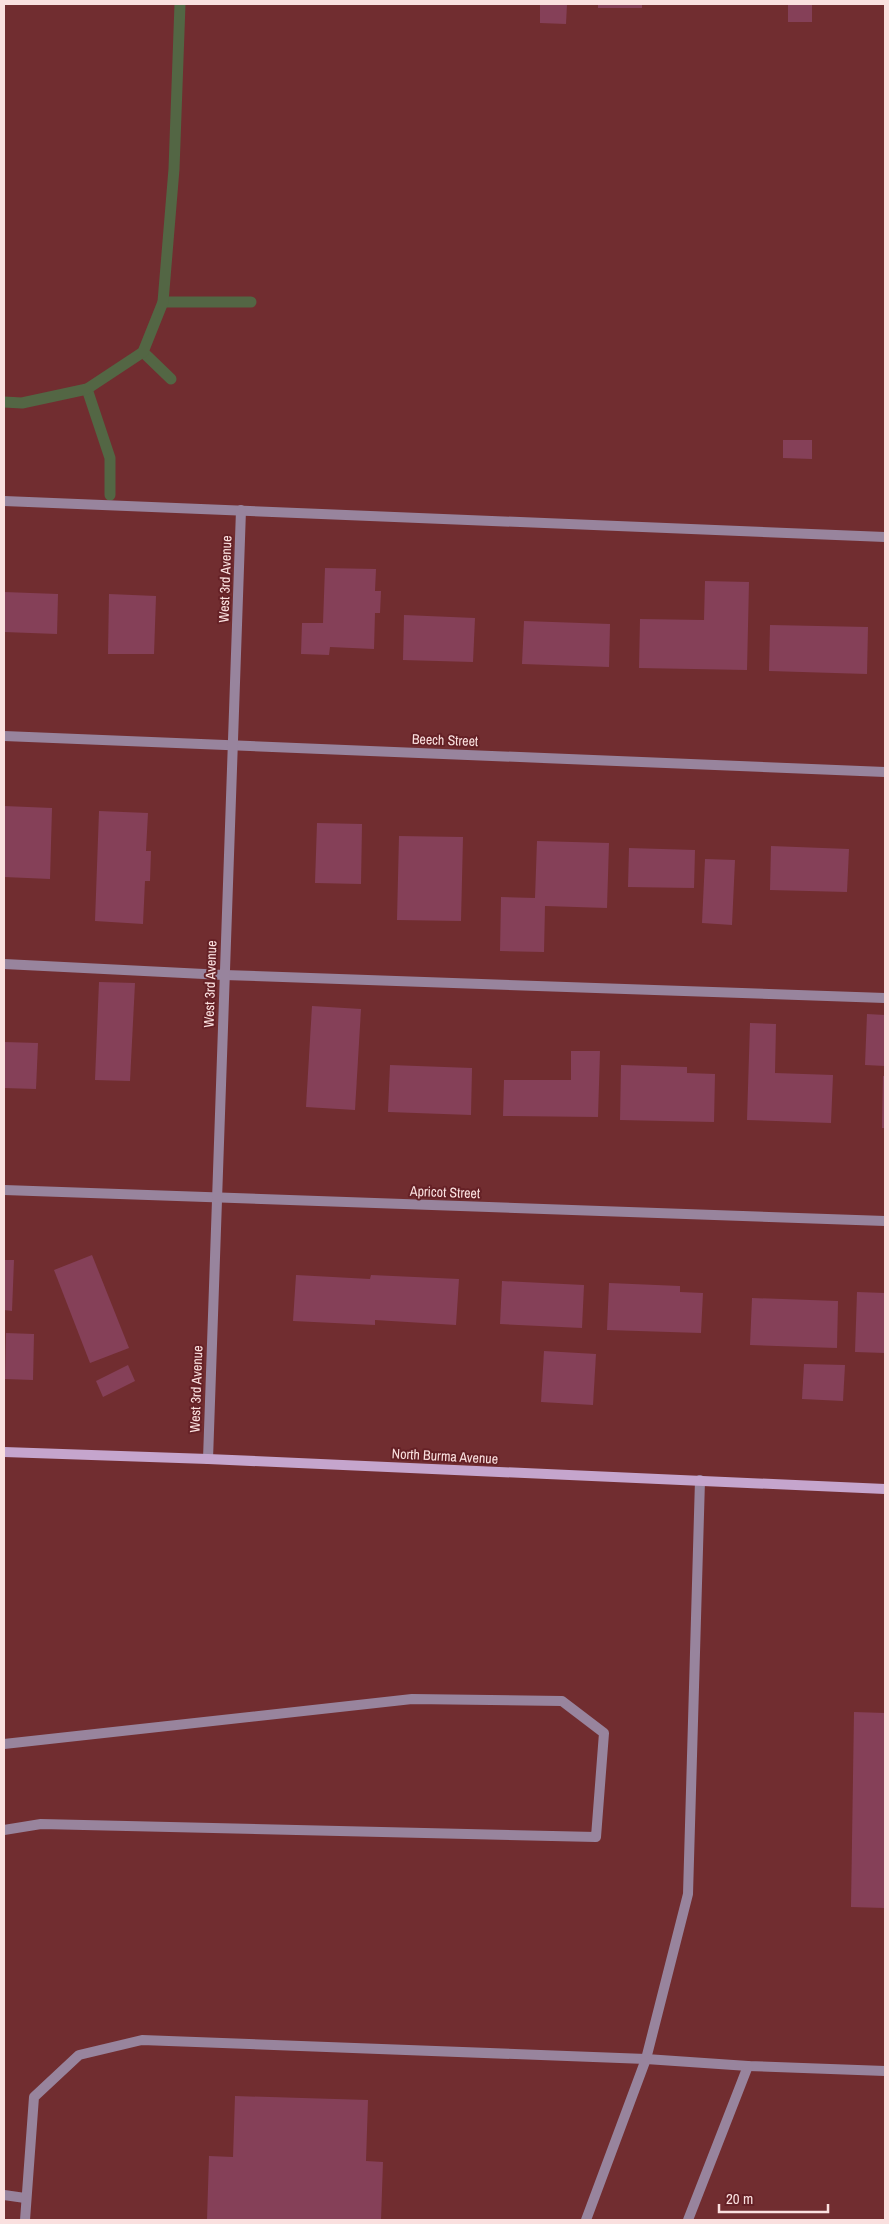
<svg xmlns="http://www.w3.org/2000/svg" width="889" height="2224" font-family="'Archivo Narrow',sans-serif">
	<rect width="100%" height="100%" fill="#712d30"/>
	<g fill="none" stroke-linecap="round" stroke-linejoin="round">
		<!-- stream -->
		<g stroke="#536644" stroke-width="11">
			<polyline points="163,302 251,302"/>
			<polyline points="143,352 171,379"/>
			<polyline points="87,389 110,458 110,495"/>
			<polyline points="4,402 22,403 87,389 143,352 163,302 174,169 180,4"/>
		</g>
	</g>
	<!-- building -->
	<g fill="#854058">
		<polygon points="540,4 567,4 566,24 540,23"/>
		<rect x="598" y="4" width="44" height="4"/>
		<rect x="788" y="4" width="24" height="18"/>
		<polygon points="783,440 812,440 812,459 783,458"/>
		<polygon points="325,568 376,569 375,591 381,591 380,613 375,613 374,649 330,647 329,655 301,654 302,623 323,623"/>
		<polygon points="705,581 749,582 747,670 639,668 640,619 704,620"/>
		<polygon points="4,592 58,594 57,634 4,632"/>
		<polygon points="109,594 156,596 154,654 108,654"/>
		<polygon points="404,615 475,618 473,662 403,660"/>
		<polygon points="524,621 610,624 609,667 522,664"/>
		<polygon points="770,625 868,627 867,674 769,671"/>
		<polygon points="4,806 52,808 50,879 4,877"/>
		<polygon points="99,811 148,813 146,851 151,851 150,881 145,881 143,924 95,921"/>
		<polygon points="317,823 362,824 361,884 315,883"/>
		<polygon points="399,836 463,837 461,921 397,920"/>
		<polygon points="537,841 609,843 607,908 545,906 544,952 500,951 501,897 535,898"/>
		<polygon points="771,846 849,849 847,892 770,890"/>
		<polygon points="629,848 695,850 694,888 628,887"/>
		<polygon points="705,859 735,860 732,925 702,923"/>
		<polygon points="99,982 135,983 130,1081 95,1080"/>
		<polygon points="312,1006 361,1009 355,1110 306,1107"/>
		<polygon points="867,1014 885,1015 885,1066 865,1065"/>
		<polygon points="750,1023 776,1024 775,1073 833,1075 831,1123 747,1120"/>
		<polygon points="4,1042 38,1043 36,1089 4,1088"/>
		<polygon points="571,1051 600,1051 598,1117 503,1116 504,1080 571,1080"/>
		<polygon points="390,1065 472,1068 471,1115 388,1112"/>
		<polygon points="621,1065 687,1067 687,1073 715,1074 714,1122 620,1120"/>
		<polygon points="883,1076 885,1076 885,1128 882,1128"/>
		<polygon points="92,1255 129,1348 90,1363 54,1270"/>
		<polygon points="4,1260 14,1260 12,1311 4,1310"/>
		<polygon points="296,1275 370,1279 371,1275 459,1279 456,1325 375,1320 375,1325 293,1321"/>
		<polygon points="502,1281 584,1285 582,1328 500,1324"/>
		<polygon points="609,1283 680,1286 680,1292 703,1293 701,1333 607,1330"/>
		<polygon points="857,1292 885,1293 885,1353 855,1352"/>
		<polygon points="752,1298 838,1301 837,1348 750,1345"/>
		<polygon points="6,1333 34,1334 33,1380 5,1379"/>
		<polygon points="544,1351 596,1354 593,1405 541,1402"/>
		<polygon points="804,1364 845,1365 843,1401 802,1399"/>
		<polygon points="128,1365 135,1381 103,1397 96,1381"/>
		<polygon points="854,1712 885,1713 885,1908 851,1907"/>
		<polygon points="235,2096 368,2100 366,2161 383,2162 381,2220 207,2220 209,2156 233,2157"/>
	</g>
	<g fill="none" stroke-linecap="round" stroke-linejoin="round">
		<!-- lane -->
		<g stroke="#98849d" stroke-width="10">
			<polyline points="4,501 885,537"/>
			<polyline points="4,964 224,975 885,998"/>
			<polyline points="4,1744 412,1699 562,1701 604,1733 596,1837 41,1824 4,1830"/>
			<polyline points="4,2195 25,2198"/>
			<polyline points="25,2220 34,2097 79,2055 142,2040 646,2059 748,2066 885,2071"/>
			<polyline points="586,2220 646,2059 688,1894 700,1480"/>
			<polyline points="688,2220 748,2066"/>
		</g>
		<!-- street -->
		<g stroke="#98849d" stroke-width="10">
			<polyline points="4,736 885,772"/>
			<polyline points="4,1190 885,1221"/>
			<polyline points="208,1459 241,510"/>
		</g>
		<!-- secondary -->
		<polyline stroke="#c5a5cd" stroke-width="10" points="4,1452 208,1459 885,1489"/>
	</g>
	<g text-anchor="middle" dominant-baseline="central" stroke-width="4" stroke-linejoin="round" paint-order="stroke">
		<!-- street labels -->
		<g font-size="14" fill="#fae0df" stroke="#652126">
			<text transform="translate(225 579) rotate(-88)">West 3rd Avenue</text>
			<text transform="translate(445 740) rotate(2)">Beech Street</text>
			<text transform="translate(210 984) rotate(-88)">West 3rd Avenue</text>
			<text transform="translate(445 1192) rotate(2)">Apricot Street</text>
			<text transform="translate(196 1389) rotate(-88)">West 3rd Avenue</text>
			<text transform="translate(445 1456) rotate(3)">North Burma Avenue</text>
		</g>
	</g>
	<!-- border -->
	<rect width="889" height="2224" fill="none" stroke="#fae0df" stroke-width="10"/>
	<!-- scale -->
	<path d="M719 2204v8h109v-8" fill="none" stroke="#fae0df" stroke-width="2.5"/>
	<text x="726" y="2204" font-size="15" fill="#fae0df" stroke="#652126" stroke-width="4" paint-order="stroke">20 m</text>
</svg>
